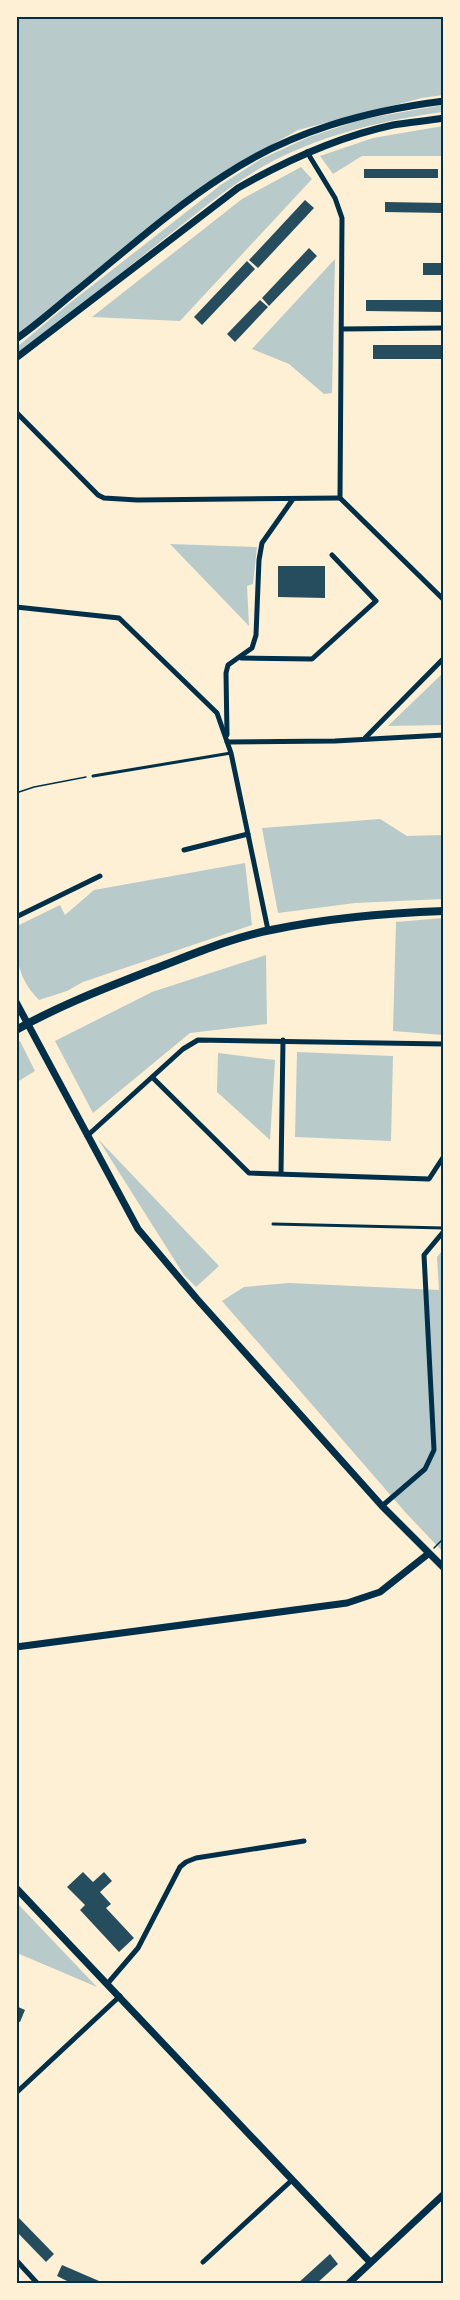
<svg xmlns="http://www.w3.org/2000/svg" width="460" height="2300" font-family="Rubik,sans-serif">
	<rect width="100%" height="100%" fill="#fdf0d5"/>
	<!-- green -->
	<g fill="#b9caca">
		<polygon points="17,17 443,17 443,95 422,98 298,130 243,161 17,336"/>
		<path d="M 443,105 L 443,112 C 384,120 326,134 273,161 C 235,181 202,209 169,235 C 118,275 69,316 17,353 L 17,347 L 66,306 L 222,184 L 261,159 L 309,137 L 363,119 Z"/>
		<polygon points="443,126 443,156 362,156 333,174 320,156 373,138"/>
		<polygon points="301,167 312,179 180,321 92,317 242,199"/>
		<polygon points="335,259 332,393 324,394 289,364 252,349"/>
		<polygon points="170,544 257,547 253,584 247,586 249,626"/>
		<polygon points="443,673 443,725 388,726"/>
		<polygon points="380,819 407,836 443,835 443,899 355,903 278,913 262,828"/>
		<path d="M 245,863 L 252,925 L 83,982 L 67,991 L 39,1000 C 16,976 16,957 17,926 L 60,905 L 65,915 L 94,890 Z"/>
		<polygon points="443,918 443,1035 393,1031 396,922"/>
		<polygon points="266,955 267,1024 190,1033 93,1113 55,1041 152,992"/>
		<polygon points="20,1041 35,1071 17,1082 17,1043"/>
		<polygon points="297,1052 393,1056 391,1141 295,1137"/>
		<polygon points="218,1053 275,1060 270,1140 217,1092"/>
		<polygon points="98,1139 219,1266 196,1287 184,1275"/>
		<polygon points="443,1250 443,1552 406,1513 222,1301 244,1287 289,1283 439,1290 437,1257"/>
		<polygon points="16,1903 17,1903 97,1987 17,1953"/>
	</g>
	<!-- building -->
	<g fill="#264d5e">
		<rect x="364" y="169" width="74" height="9"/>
		<polygon points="305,200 314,208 258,268 249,260"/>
		<polygon points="385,202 444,203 444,213 385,212"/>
		<polygon points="309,248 317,256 269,306 262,298"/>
		<polygon points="247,261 255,269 202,325 194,317"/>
		<rect x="423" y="263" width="21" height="12"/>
		<polygon points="260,300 268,307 235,342 227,334"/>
		<polygon points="366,300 444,300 444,312 366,311"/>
		<rect x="373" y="345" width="71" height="14"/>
		<polygon points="278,566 325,566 325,598 278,597"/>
		<polygon points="83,1872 93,1882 104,1872 112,1881 100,1892 111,1904 106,1908 134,1938 119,1952 80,1910 85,1905 67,1887"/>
		<polygon points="16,2006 25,2010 20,2022 16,2021"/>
		<polygon points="16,2215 54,2254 46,2262 16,2231"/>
		<polygon points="330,2254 338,2264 316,2284 297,2284"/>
		<polygon points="62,2265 106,2284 73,2284 57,2276"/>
	</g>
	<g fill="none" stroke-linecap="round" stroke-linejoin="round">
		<!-- path -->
		<g stroke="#003049" stroke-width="1.5">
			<polyline points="16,793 34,787 86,777"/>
			<polyline points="434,1548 444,1538"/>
		</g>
		<!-- service -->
		<g stroke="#003049" stroke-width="3">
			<polyline points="93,776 231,753"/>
			<polyline points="273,1224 444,1228"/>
		</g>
		<!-- minor -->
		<g stroke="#003049" stroke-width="5">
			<polyline points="307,152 335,198 342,218 340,498 444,600"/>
			<polyline points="342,329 444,328"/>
			<polyline points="16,412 98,495 104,498 137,500 340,498"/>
			<polyline points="16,607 119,618 217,713 231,753 268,930"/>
			<polyline points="241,658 312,659 376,601 332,555"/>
			<polyline points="227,735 226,673 228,665 252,648 256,635 259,560 262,543 293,499"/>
			<polyline points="365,738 444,658"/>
			<polyline points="227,742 335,741 444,735"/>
			<polyline points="184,850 248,834"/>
			<polyline points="16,917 100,876"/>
			<polyline points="153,1078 249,1173 429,1179 444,1156"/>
			<polyline points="87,1136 183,1049 198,1040 444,1044"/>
			<polyline points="281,1173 283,1040"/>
			<polyline points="382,1506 425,1469 434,1450 424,1255 444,1231"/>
			<polyline points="108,1983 138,1948 180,1867 186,1862 196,1858 304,1841"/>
			<polyline points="16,2093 120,1996"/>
			<polyline points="16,2260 38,2284"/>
			<polyline points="203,2262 292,2180"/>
		</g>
		<!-- tertiary -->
		<g stroke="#003049" stroke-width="7">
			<path d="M 16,339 C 35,326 53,310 70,296 C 121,255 170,210 225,175 C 291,131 366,111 444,101"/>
			<path d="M 16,358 L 238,188 C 287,160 337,137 393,125 C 409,122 427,121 444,118"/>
			<polyline points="16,1002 138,1229 197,1299 382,1506 444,1568"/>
			<polyline points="16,1647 347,1603 380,1592 428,1554"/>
			<polyline points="16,1888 370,2262"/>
			<polyline points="348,2284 444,2194"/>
		</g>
		<!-- secondary -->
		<path stroke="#003049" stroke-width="8" d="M 16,1030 C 60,1005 108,987 154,969 C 191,955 233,937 271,930 C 328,918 386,913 444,911"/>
	</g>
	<!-- border -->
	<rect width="460" height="2300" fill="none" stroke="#fdf0d5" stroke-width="36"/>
	<rect x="18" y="18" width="424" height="2264" fill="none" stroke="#003049" stroke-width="2"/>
</svg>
